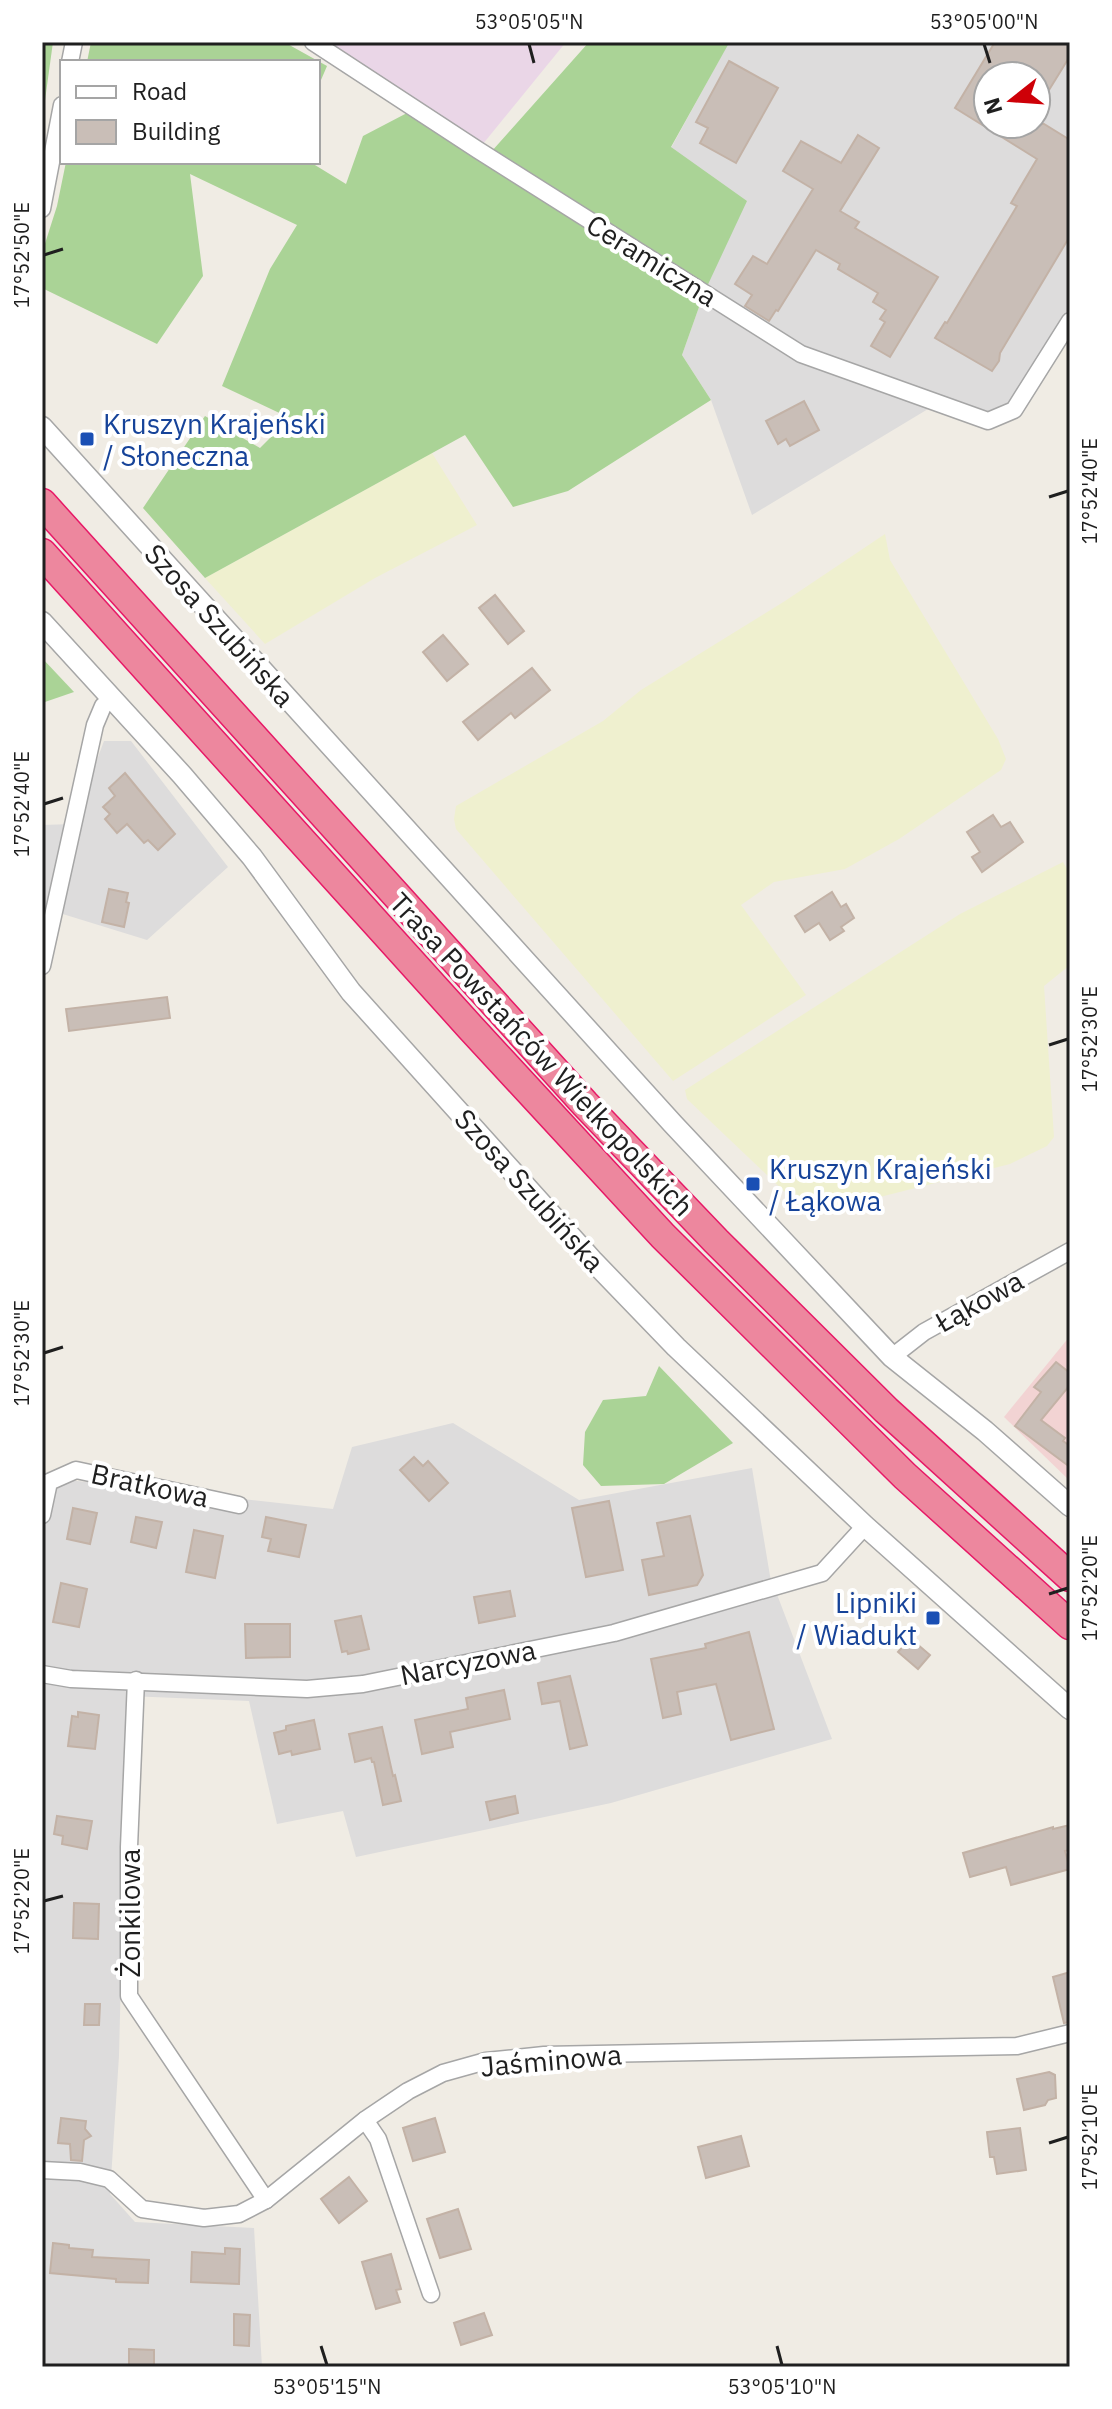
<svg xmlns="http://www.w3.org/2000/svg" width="1112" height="2409" font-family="'IBM Plex Sans',sans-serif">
	<rect width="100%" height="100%" fill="#f0ece4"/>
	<!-- residential -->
	<g fill="#dddcdc" fill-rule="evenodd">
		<path d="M 729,42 L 1070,42 L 1070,321 L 1014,410 L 988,421 L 938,403 L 752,515 L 711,400 L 682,355 L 704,293 L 671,148 ZM 988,76 L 1036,76 L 1036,124 L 988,124 Z"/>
		<polygon points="104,741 131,741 228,867 147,940 53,911 42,911 42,825 73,824"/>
		<polygon points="453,1423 579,1500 752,1468 770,1576 832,1739 611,1803 356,1857 343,1811 277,1824 249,1701 128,1696 119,2056 110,2194 135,2222 254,2228 262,2367 42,2367 42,1515 49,1482 68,1480 333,1509 352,1447"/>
	</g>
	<!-- commercial -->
	<polygon fill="#f2d3d3" points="1070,1336 1070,1481 1004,1417"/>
	<!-- industrial -->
	<polygon fill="#ead6e7" points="313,42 566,42 478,150"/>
	<!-- farmland -->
	<g fill="#eff0cf">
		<polygon points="432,453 477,525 375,578 265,644 205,578"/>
		<polygon points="885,534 890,560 998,739 1006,759 1001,770 899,839 845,869 774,882 741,905 806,995 673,1081 456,829 454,819 456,806 603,721 641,690 785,601"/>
		<polygon points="1063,862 1070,874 1070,965 1044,986 1054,1137 1047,1146 1010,1164 809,1215 687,1099 685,1090 960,914"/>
	</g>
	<!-- forest -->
	<g fill="#aad396">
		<polygon points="42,42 53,42 42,122"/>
		<polygon points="91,42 284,42 327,66 318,87 318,62 87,62"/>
		<polygon points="589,42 729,43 671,147 747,201 704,293 682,355 711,400 568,491 513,507 465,435 205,578 143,508 205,416 260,448 290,418 222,386 270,269 297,225 190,174 203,276 157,344 42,288 42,253 57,206 66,162 310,162 346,184 363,136 407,113 483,161"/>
		<polygon points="42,658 74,692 42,703"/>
		<polygon points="659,1366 733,1443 664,1484 601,1486 583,1465 585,1432 603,1400 646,1396"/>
	</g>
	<!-- building -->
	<g fill="#c9beb7" stroke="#c3b2a6" stroke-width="2">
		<polygon points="995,42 1070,42 1070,56 1036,111 1036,76 988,76 988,124 1044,124 1070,140 1070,236 1000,353 999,361 992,371 935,338 945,322 947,323 1017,206 1011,203 1037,159 955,108"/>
		<polygon points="729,61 778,88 736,163 700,143 708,128 696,122"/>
		<polygon points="858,135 879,148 840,211 859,222 855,228 938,277 890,357 871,346 885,322 880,319 886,310 873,302 878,293 838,269 840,264 816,250 778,311 776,310 769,321 745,306 752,295 735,284 753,256 767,264 813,189 783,171 801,141 841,163"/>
		<polygon points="804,401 819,430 790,446 786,439 778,444 766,421"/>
		<polygon points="495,595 524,631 508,644 479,608"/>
		<polygon points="443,635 468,664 447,681 423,652"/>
		<polygon points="532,668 550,690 515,718 511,713 478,740 463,722"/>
		<polygon points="125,773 175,834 158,850 148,840 144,843 127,824 117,833 105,819 110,814 103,807 115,796 109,788"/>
		<polygon points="993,815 1001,827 1010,822 1023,842 982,872 972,857 980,852 967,832"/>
		<polygon points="109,889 128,893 126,902 129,903 124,927 102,922"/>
		<polygon points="832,892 841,907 846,904 854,918 841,927 844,931 830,940 819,923 805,932 795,916"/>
		<polygon points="167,997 170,1018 69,1031 66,1009"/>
		<polygon points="1056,1362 1070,1373 1070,1385 1041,1420 1065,1438 1063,1441 1070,1446 1070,1467 1015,1426 1041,1392 1034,1387"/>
		<polygon points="414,1457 423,1466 428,1461 448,1483 429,1501 400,1470"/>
		<polygon points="609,1501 623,1570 586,1577 572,1508"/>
		<polygon points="73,1508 97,1513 90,1544 67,1539"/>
		<polygon points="690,1516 703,1575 697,1585 649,1595 642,1560 664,1556 657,1523"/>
		<polygon points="136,1517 162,1522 156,1548 131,1542"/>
		<polygon points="266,1517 306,1525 299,1557 268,1551 271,1539 262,1537"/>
		<polygon points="194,1530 223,1536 215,1578 186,1572"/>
		<polygon points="61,1583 87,1589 79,1627 53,1622"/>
		<polygon points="510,1591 515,1616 479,1623 474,1597"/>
		<polygon points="361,1616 369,1649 348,1654 347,1651 342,1652 335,1621"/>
		<polygon points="245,1624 290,1624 290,1657 246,1658"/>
		<polygon points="749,1632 774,1729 731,1740 716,1684 677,1692 681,1714 663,1718 651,1659 706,1648 705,1644"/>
		<polygon points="910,1638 930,1655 918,1669 898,1652"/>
		<polygon points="570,1676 587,1745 570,1749 560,1701 542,1704 538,1683"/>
		<polygon points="504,1690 510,1719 450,1732 453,1747 422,1754 415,1720 468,1709 466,1698"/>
		<polygon points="78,1712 99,1715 95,1749 68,1746 72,1716 78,1717"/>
		<polygon points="314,1720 320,1749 292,1755 291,1751 279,1754 274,1733 286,1730 286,1726"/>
		<polygon points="382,1727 393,1776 395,1775 401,1801 383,1805 374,1762 372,1762 371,1758 355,1762 349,1734"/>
		<polygon points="515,1796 518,1813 490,1820 486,1802"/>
		<polygon points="57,1816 92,1821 87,1849 62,1844 63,1836 54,1834"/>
		<polygon points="1070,1825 1070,1850 1065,1851 1070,1869 1011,1885 1006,1867 970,1877 963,1853 1053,1827 1053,1829"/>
		<polygon points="74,1903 99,1904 98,1939 73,1938"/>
		<polygon points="1070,1972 1070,2022 1064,2023 1053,1977"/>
		<polygon points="85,2004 100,2004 99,2025 84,2025"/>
		<polygon points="1049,2072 1055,2075 1056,2098 1048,2100 1045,2105 1024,2110 1017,2079"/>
		<polygon points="61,2118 86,2121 85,2129 91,2136 84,2140 82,2161 71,2160 70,2144 58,2143"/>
		<polygon points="435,2118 445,2152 413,2161 403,2128"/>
		<polygon points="1020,2128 1026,2170 997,2174 994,2157 990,2157 987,2132"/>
		<polygon points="741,2136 749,2166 706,2178 698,2147"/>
		<polygon points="349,2177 367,2201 339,2223 321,2199"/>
		<polygon points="458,2209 471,2249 440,2258 427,2219"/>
		<polygon points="53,2243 69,2245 69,2248 93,2250 92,2257 149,2260 148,2283 116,2282 116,2279 50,2273"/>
		<polygon points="225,2248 240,2249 239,2284 191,2282 192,2252 225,2254"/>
		<polygon points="391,2254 401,2289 396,2290 400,2302 376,2309 362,2262"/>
		<polygon points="484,2313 492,2335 461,2345 454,2323"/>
		<polygon points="234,2314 250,2315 249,2346 234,2345"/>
		<polygon points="129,2349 154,2350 154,2367 129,2367"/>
	</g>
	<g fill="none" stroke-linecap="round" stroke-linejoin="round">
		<!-- minor casing -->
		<g stroke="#a6a6a6" stroke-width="19">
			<g id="minor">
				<polyline points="313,42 478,150 801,354 988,421 1014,410 1070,321"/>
				<polyline points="70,62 74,42"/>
				<polyline points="42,209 62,105"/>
				<polyline points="42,966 95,725 103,706 113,698"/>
				<polyline points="892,1357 924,1332 1070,1251"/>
				<polyline points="42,1515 49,1482 76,1470 239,1505"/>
				<polyline points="42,1674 71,1679 307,1689 363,1684 614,1633 822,1573 865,1526"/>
				<polyline points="136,1680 129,1847 129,1996 266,2200"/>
				<polyline points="365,2120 378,2139 431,2294"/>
				<polyline points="42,2170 80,2172 109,2179 142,2209 204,2218 239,2214 266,2200 365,2120 408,2091 443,2073 486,2061 544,2055 1017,2046 1070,2033"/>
			</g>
		</g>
		<!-- tertiary casing -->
		<g stroke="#a6a6a6" stroke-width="23">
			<g id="tertiary">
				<polyline points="42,427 673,1124 892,1357 985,1431 1070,1506"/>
				<polyline points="42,622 182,775 252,857 351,992 592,1260 676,1347 865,1526 1070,1709"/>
			</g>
		</g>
		<!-- motorway casing -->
		<g stroke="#e71967" stroke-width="31">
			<g id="motorway">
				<polyline points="42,503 585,1104 716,1241 886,1410 1070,1577"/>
				<polyline points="42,553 470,1027 663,1236 905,1476 1070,1625"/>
			</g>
		</g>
		<!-- minor -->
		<use href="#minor" stroke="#fff" stroke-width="16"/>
		<!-- tertiary -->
		<use href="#tertiary" stroke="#fff" stroke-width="20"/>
		<!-- motorway -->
		<use href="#motorway" stroke="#ed879e" stroke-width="28"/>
	</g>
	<!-- ticks -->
	<path fill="none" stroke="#1f1f1f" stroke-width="3" d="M 529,44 L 534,63M 984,44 L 990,63M 44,255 L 63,249M 1049,497 L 1068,491M 44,804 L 63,798M 1049,1045 L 1068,1039M 44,1353 L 63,1347M 1049,1594 L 1068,1588M 44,1901 L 63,1896M 1049,2143 L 1068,2137M 321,2346 L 327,2365M 777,2346 L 782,2365"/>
	<!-- markers -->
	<g fill="#1a4fb4" stroke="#fff" stroke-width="3">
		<rect x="79" y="431" width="16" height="16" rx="4"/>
		<rect x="745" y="1176" width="16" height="16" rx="4"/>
		<rect x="925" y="1610" width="16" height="16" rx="4"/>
	</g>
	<g text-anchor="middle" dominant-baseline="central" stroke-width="8" stroke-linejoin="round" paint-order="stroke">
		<!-- street labels -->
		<g font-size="28" fill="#1f1f1f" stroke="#fff">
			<text transform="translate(652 260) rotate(32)">Ceramiczna</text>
			<text transform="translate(220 625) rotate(48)">Szosa Szubińska</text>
			<text transform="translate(542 1054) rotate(47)">Trasa Powstańców Wielkopolskich</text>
			<text transform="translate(530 1190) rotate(48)">Szosa Szubińska</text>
			<text transform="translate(979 1301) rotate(-29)">Łąkowa</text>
			<text transform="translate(150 1485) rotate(12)">Bratkowa</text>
			<text transform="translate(468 1662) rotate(-11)">Narcyzowa</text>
			<text transform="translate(129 1913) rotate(-90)">Żonkilowa</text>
			<text transform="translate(551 2060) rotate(-5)">Jaśminowa</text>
		</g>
		<!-- transit labels -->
		<g font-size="28" fill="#164399" stroke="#fff" text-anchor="start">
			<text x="103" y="423">Kruszyn Krajeński<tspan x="103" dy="32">/ Słoneczna</tspan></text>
			<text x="769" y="1168">Kruszyn Krajeński<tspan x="769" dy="32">/ Łąkowa</tspan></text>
			<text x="917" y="1602" text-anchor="end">Lipniki<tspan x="917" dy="32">/ Wiadukt</tspan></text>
		</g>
	</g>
	<!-- border -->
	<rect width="1112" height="2409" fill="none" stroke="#ffffff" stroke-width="88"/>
	<!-- legend -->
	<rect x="60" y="60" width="260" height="104" fill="#ffffff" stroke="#a5a5a5" stroke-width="2"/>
	<rect x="76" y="86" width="40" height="12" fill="#ffffff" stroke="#a5a5a5" stroke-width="2"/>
	<text x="132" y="100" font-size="24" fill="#1f1f1f">Road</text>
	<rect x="76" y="120" width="40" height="24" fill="#c9beb7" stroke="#a5a5a5" stroke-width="2"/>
	<text x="132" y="140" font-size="24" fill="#1f1f1f">Building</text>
	<!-- north arrow -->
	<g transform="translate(1012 100) rotate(253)"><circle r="38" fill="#ffffff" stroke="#a5a5a5" stroke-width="2"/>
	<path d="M0-6L14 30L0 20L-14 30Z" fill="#ce0008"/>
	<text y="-12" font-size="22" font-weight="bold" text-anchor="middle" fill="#1f1f1f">N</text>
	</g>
	<rect x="44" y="44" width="1024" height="2321" fill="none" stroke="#1f1f1f" stroke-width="3"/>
	<g font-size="20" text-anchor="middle" fill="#1f1f1f">
		<text x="529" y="29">53°05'05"N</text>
		<text x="984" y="29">53°05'00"N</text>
		<text transform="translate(22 255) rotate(-90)" y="7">17°52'50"E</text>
		<text transform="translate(1090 491) rotate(-90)" y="7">17°52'40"E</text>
		<text transform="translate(22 804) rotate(-90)" y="7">17°52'40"E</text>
		<text transform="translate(1090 1039) rotate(-90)" y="7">17°52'30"E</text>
		<text transform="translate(22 1353) rotate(-90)" y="7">17°52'30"E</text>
		<text transform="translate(1090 1588) rotate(-90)" y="7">17°52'20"E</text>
		<text transform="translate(22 1901) rotate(-90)" y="7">17°52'20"E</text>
		<text transform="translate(1090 2137) rotate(-90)" y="7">17°52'10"E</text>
		<text x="327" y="2394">53°05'15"N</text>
		<text x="782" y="2394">53°05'10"N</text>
	</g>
</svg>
